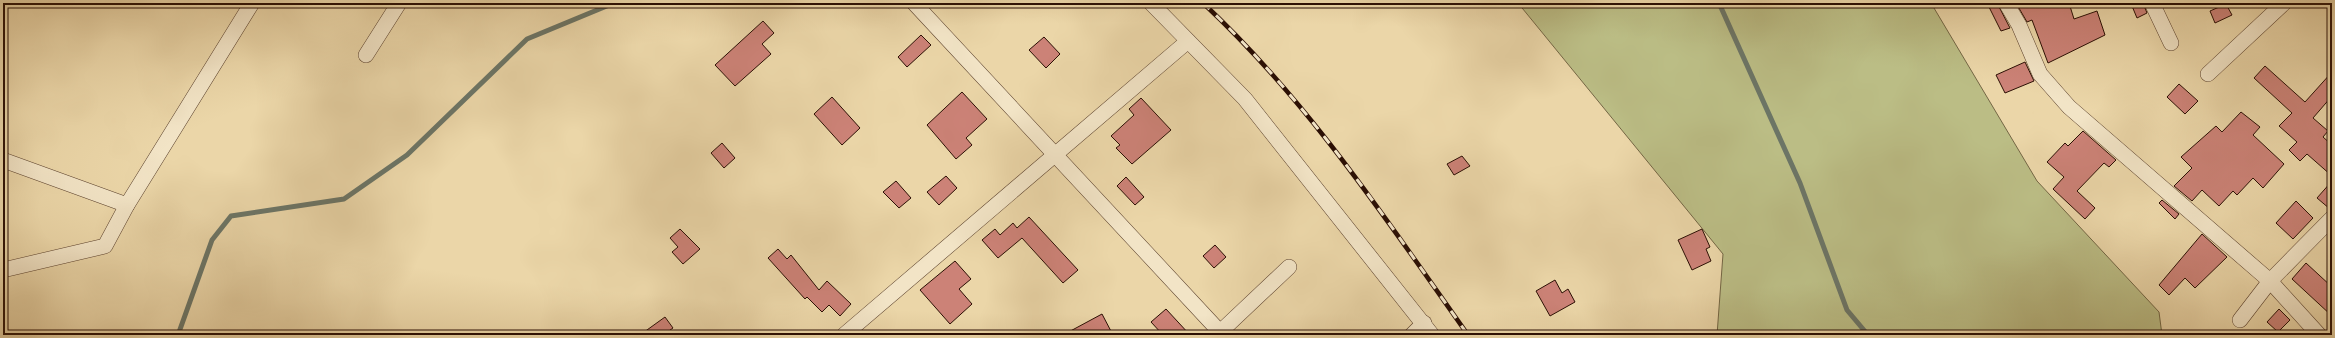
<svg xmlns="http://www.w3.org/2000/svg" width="2335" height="338" font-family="'Old Standard TT',serif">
	<rect width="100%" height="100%" fill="#ebd6a8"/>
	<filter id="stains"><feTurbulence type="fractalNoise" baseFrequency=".005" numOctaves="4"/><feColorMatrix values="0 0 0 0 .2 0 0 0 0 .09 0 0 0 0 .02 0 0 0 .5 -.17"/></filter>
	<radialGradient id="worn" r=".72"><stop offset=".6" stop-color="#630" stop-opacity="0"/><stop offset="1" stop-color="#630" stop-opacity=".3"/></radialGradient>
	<!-- green -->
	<polygon fill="#bbbd85" stroke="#736644" points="1518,3 1931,3 2037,181 2159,312 2162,335 1717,335 1723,254"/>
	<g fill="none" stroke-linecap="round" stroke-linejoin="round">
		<!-- stream -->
		<g stroke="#6c7566" stroke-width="5">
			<polyline points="1719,3 1800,183 1847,310 1868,335"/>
			<polyline points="178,335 212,240 231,216 344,199 407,155 527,39 614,3"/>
		</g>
	</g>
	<!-- building -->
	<g fill="#cc8277" stroke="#2b0f04">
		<polygon points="1987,3 1997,3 2010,28 2001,31"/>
		<polygon points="2016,3 2069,3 2074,19 2097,11 2105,35 2048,63 2032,20 2027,22"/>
		<polygon points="2139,3 2143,3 2147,13 2137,18 2132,6"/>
		<polygon points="2226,4 2232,15 2215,23 2210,11"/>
		<polygon points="763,21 774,33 762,44 771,54 735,86 715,65"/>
		<polygon points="921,35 931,45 907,67 898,57"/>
		<polygon points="1044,37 1060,54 1046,68 1029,50"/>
		<polygon points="2025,62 2034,81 2005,93 1996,75"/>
		<polygon points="2265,66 2305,102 2332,72 2332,96 2313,118 2328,131 2323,137 2332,145 2332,176 2307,154 2300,161 2289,150 2297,142 2279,126 2292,113 2254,78"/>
		<polygon points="2179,84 2198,101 2185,114 2167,97"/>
		<polygon points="962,92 987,119 966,138 972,145 956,159 927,125"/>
		<polygon points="832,97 860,128 842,145 814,114"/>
		<polygon points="1141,98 1171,130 1132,164 1116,148 1120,145 1111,136 1134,115 1129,109"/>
		<polygon points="2241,112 2260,127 2253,135 2284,164 2263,188 2253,178 2237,195 2233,191 2219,206 2202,190 2192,201 2174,186 2192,168 2181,157 2216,126 2222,132"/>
		<polygon points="2083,131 2116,160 2109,167 2104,163 2077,191 2095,208 2085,219 2053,189 2064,177 2047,162 2065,143 2068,146"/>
		<polygon points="722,143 735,158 724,168 711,153"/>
		<polygon points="1462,156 1470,166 1454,175 1447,164"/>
		<polygon points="946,176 957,188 939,205 927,192"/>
		<polygon points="1126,177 1144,197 1135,205 1117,186"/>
		<polygon points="896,181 911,198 899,208 883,192"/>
		<polygon points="2332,181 2332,209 2330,209 2317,198"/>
		<polygon points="2162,200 2179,214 2175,219 2159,203"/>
		<polygon points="2296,201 2313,218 2293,239 2276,223"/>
		<polygon points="1029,217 1078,270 1063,283 1022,238 998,258 982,240 995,229 1000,235 1013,223 1017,228"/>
		<polygon points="680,229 700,249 683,264 672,252 678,247 670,238"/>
		<polygon points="1702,229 1710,247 1706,249 1711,261 1692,270 1678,240"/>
		<polygon points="2202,234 2227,257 2195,288 2185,278 2169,295 2159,285"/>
		<polygon points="1215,245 1226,257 1214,268 1203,256"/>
		<polygon points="778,249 787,259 791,255 819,290 827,281 851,304 840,316 829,305 822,312 807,297 805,299 768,258"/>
		<polygon points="955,261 971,279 959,289 972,304 950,324 920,290"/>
		<polygon points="2306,263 2332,287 2332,316 2292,279"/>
		<polygon points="1555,280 1562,293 1568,289 1575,302 1550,316 1536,291"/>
		<polygon points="1166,309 1190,335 1163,335 1151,322"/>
		<polygon points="2279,309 2290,320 2278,332 2267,322"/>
		<polygon points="1102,314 1113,335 1063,335"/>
		<polygon points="665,317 673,328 663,335 640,335"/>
	</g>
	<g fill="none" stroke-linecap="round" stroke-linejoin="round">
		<!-- minor casing -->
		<g stroke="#5b412d" stroke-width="16">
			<g id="minor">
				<polyline points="914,3 1220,332"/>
				<polyline points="1151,3 1245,99 1432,335"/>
				<polyline points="2006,3 2019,25 2040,74 2069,107 2270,281 2319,335"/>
				<polyline points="2152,3 2171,43"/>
				<polyline points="366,55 399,3"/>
				<polyline points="2208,74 2284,3"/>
				<polyline points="3,160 127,205"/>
				<polyline points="3,270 105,246 127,205 252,3"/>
				<polyline points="2240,320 2270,281 2332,218"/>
				<polyline points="844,335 1188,41"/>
				<polyline points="1217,335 1289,267"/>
				<polyline points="1412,335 1424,323"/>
			</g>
		</g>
		<!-- minor -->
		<use href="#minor" stroke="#f2e4c6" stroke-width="15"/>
		<!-- rail casing -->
		<g stroke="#2b0f04" stroke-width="4.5">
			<path id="rail" d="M 1203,3 C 1307,100 1386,219 1468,335"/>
		</g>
		<!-- rail -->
		<use href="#rail" stroke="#f2e4c6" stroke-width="3" stroke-dasharray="9" stroke-linecap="butt"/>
	</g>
	<!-- margin -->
	<rect width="2335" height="338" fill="none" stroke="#ebd6a8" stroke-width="16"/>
	<rect x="4" y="4" width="2327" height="330" fill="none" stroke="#2b0f04" stroke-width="2"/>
	<rect x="8" y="8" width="2319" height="322" fill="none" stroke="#2b0f04"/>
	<rect width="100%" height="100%" filter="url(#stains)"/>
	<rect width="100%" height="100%" fill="url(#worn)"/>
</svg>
